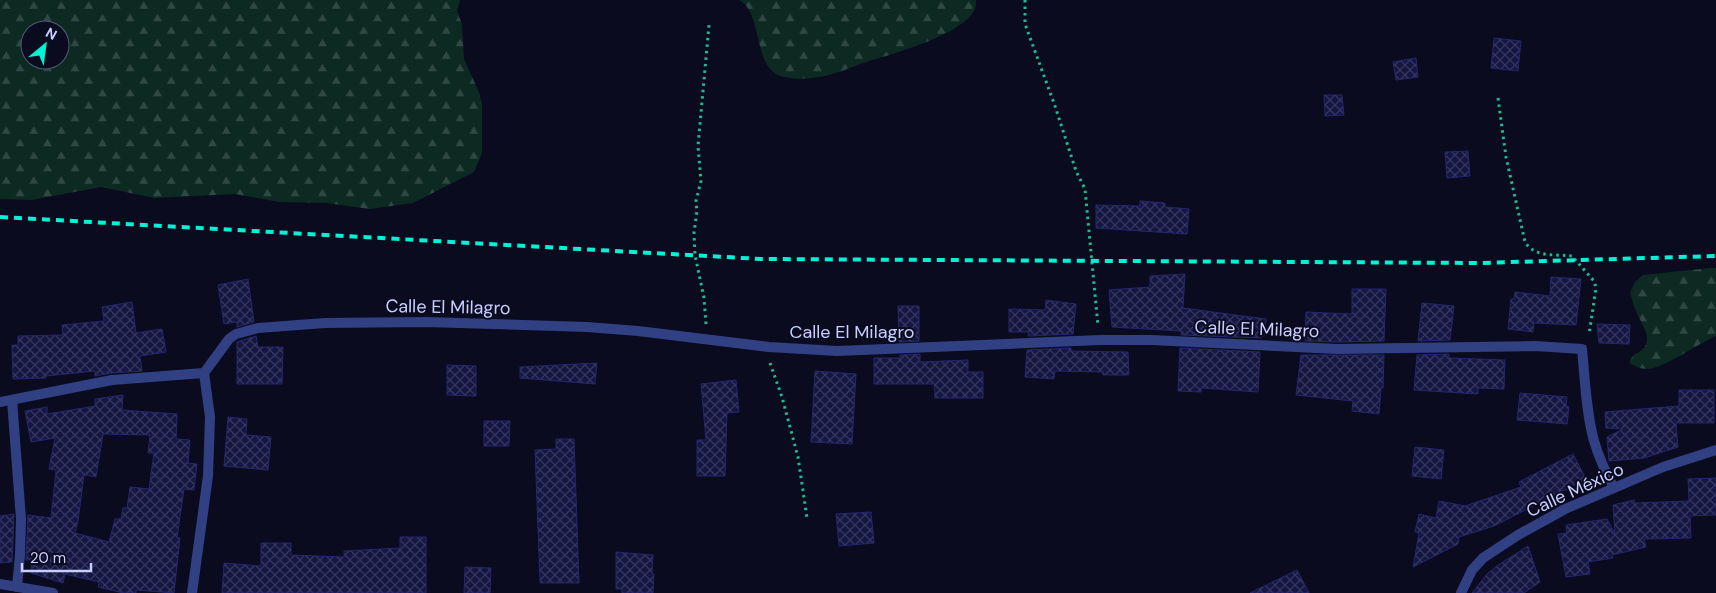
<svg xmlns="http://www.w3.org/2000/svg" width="1716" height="593" font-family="'DM Sans',sans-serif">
	<defs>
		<pattern id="forest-firs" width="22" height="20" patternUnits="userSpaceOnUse" patternTransform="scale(1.25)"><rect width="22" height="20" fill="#0d2a22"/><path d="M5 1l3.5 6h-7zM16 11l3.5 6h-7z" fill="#2f4843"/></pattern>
		<pattern id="building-cross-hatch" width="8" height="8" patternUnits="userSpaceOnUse" patternTransform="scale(1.25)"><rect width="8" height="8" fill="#151642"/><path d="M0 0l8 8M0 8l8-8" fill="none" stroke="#36375e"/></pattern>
	</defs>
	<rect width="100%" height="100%" fill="#0a0b1f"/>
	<!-- forest -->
	<g fill="url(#forest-firs)" fill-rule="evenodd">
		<path d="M 0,0 L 460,0 L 457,11 L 462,24 L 464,59 L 479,92 L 482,104 L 482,153 L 474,172 L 413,203 L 370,209 L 326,203 L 280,202 L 235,194 L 155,198 L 101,187 L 32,200 L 0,199 ZM 30,30 L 60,30 L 60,60 L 30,60 Z"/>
		<path d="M 739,0 L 976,0 C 981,31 888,55 866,62 C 851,67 834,75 819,77 C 806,79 789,80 778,75 C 753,63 762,11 739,0 Z"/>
		<path d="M 1710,268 L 1716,268 L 1716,336 C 1699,343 1663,369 1647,369 C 1640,369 1635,366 1629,363 C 1635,350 1636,356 1643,349 C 1654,338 1640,322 1636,311 C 1633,305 1632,298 1630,292 L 1635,282 L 1643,275 Z"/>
	</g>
	<!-- building -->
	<g fill="url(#building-cross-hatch)" stroke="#242670" fill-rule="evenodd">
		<polygon points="1494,38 1521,41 1518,71 1491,68"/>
		<polygon points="1416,58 1418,77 1396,80 1393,62"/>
		<polygon points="1324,95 1342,95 1344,115 1325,116"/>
		<polygon points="1468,151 1470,176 1447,178 1445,152"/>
		<polygon points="1140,201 1165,203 1165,207 1189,209 1187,234 1096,228 1096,205 1140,206"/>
		<polygon points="1185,274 1183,308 1266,319 1264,336 1261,336 1261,338 1181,335 1181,331 1112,327 1109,290 1150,287 1150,276"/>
		<polygon points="1551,277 1581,279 1576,325 1534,323 1533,332 1508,329 1511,299 1514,299 1515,292 1550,296"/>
		<polygon points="248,279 254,322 237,327 237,322 224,324 218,285"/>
		<polygon points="1352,289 1386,289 1384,341 1337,342 1305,341 1306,312 1352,314"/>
		<polygon points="1046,300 1076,304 1073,334 1028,336 1029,332 1009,332 1009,309 1045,310"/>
		<polygon points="132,302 136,333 162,329 166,352 140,356 142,371 111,373 95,376 95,371 46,376 46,378 13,379 12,345 18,345 18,336 63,335 62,325 104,321 102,307"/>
		<polygon points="1422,303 1454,306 1450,340 1418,341"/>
		<polygon points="898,306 919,306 919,341 899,342"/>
		<polygon points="1597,324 1630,325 1629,344 1599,343"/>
		<polygon points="256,336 258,347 283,347 282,384 237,384 237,342"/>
		<polygon points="1071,348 1071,351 1128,352 1129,375 1103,375 1102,372 1055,371 1054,379 1025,377 1027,350"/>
		<polygon points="1180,348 1260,352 1258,392 1201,388 1201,392 1178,391"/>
		<polygon points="920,354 920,362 968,360 968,372 983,372 983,398 935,398 934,384 874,384 874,358 900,358 900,355"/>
		<polygon points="1449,354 1449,358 1505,360 1504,389 1478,388 1478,394 1414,390 1417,355"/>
		<polygon points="1301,355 1384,355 1383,388 1381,388 1379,414 1352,411 1353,401 1296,395"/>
		<polygon points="597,363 595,384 520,378 520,367"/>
		<polygon points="447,365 476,366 476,396 447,395"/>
		<polygon points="815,371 856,374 852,444 811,442"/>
		<polygon points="736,380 739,412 727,413 725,476 697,476 697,440 706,440 701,384"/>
		<polygon points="1679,390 1714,390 1714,423 1676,423 1678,447 1644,458 1609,461 1607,437 1623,429 1606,428 1605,412 1679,406"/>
		<polygon points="1520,393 1567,397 1566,406 1569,407 1567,424 1517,420"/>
		<path d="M 123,395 L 122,410 L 177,414 L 176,439 L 190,440 L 188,463 L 197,464 L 194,490 L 184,489 L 177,538 L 180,538 L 174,593 L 136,590 L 136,593 L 123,593 L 98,587 L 99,582 L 65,574 L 63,583 L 31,573 L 32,560 L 26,560 L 28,515 L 51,518 L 56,470 L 49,469 L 55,438 L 31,442 L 25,411 L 47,407 L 47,414 L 95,406 L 95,399 ZM 103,434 L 150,435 L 148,453 L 154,453 L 149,489 L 130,487 L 127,508 L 123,508 L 121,519 L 115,519 L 109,542 L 75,533 L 78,521 L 84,475 L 96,477 Z"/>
		<polygon points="228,417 247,419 246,435 271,437 268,470 224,466"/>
		<polygon points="484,421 510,421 509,446 484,446"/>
		<polygon points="556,439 574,439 579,583 540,583 535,450 556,449"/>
		<polygon points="1415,447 1444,450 1441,479 1412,476"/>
		<polygon points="1573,454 1586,479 1494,526 1459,537 1458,544 1413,567 1419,533 1415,532 1419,514 1436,518 1439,501 1465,506 1521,487 1519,482"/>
		<polygon points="1716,478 1716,515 1690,516 1691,538 1644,539 1646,547 1612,555 1613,558 1588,562 1590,574 1566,577 1558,534 1567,533 1566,525 1607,519 1615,534 1613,505 1634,500 1635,503 1689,501 1688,479"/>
		<polygon points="871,512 874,543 839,546 836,514"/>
		<polygon points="14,514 12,562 0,563 0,516"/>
		<polygon points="400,537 426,537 426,593 222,593 224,563 261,566 261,543 291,543 291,555 344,557 344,551 400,548"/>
		<polygon points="1528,546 1540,582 1524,593 1472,593 1487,574 1498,565"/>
		<polygon points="616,552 653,555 652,574 654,574 653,593 622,593 622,589 616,589"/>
		<polygon points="465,567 491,568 490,593 464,593"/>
		<polygon points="1297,570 1309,593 1250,593"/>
	</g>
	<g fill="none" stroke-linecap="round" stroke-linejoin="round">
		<!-- path -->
		<g stroke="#22b98e" stroke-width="3" stroke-dasharray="2.5 4" stroke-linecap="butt">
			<polyline points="1025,0 1025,24 1055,106 1076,171 1085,189 1098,326"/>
			<path d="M 1498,98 L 1506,157 L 1525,242 C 1535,258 1556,254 1572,256 L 1594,281 L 1596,288 L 1589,335"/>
			<polyline points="706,324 704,298 695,255 694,233 697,211 696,201 701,181 698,146 709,25"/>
			<polyline points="770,363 782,397 798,457 807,518"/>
		</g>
		<!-- minor -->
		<g stroke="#314083" stroke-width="10">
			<path d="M 204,373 L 229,339 L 236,334 L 258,328 L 325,323 L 426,322 L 587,327 L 638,331 L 769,347 L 837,351 L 1100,340 L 1151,340 L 1337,349 L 1535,346 L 1582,349 C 1585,379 1586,412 1594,441 C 1599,458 1606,473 1614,488"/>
			<polyline points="12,400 21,519 20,555 17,587"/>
			<polyline points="0,402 112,380 204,373"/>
			<polyline points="0,584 53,593"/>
			<polyline points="192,593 208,476 210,417 204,373"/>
			<polyline points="1461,593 1472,570 1483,558 1518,535 1565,509 1663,467 1716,450"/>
		</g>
		<!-- rail -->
		<polyline stroke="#00f3d5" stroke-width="4" stroke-dasharray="8 6" stroke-linecap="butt" points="0,217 761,259 1480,263 1716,256"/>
	</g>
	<g text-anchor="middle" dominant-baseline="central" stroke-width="4" stroke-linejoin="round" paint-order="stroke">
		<!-- street labels -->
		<g font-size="18" fill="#c8ceff" stroke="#0a0b1f">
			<text transform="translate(448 307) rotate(1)">Calle El Milagro</text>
			<text transform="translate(1257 329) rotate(2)">Calle El Milagro</text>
			<text x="852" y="332">Calle El Milagro</text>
			<text transform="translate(1575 490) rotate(-25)">Calle México</text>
		</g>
	</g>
	<!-- north arrow -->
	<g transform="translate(45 45) rotate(29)"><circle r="24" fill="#0a0b1f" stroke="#565979"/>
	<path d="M0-4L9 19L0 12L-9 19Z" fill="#00f3d5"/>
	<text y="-8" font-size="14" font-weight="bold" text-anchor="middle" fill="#c8ceff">N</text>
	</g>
	<!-- scale -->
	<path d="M22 563v8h69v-8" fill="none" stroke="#c8ceff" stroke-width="2.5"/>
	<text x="30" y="563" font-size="15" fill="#c8ceff" stroke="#0a0b1f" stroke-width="4" paint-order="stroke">20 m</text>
</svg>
